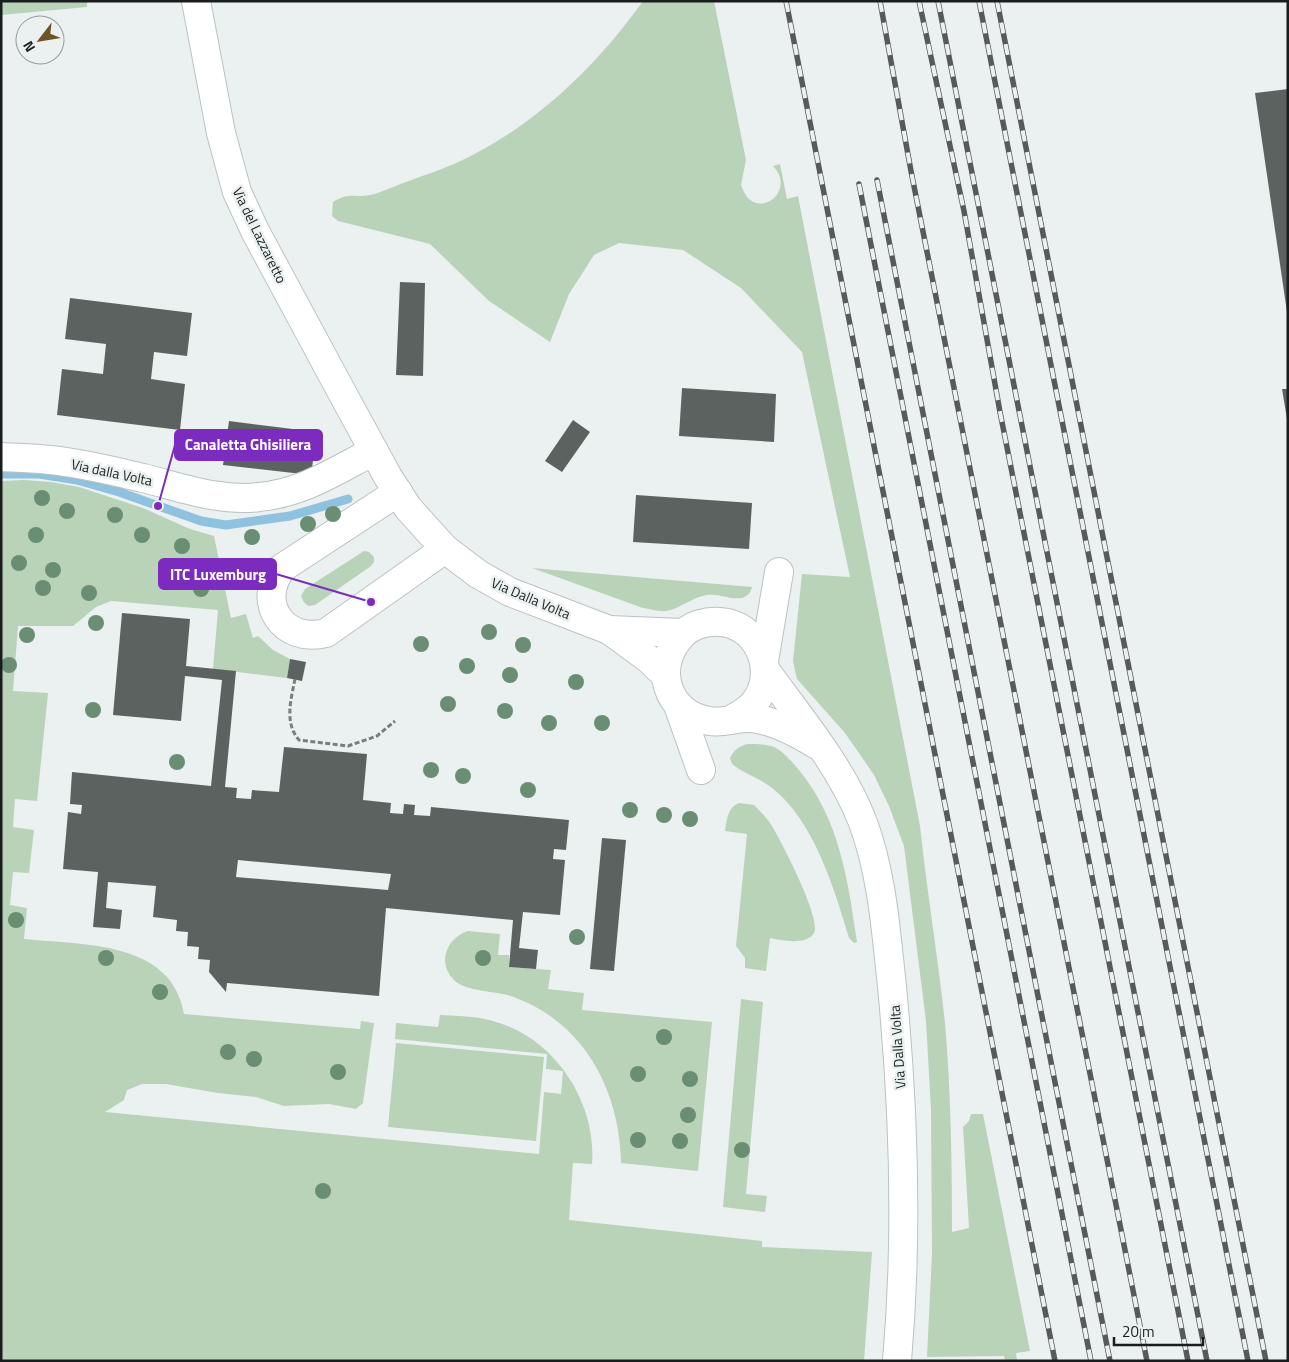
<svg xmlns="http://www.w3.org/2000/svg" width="1289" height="1362" font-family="'Titillium Web',sans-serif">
	<rect width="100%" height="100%" fill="#eaf1f0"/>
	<!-- green -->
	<g fill="#b9d3b9">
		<polygon points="1,1 87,1 87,7 1,15"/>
		<path d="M 643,1 L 714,1 L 746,160 L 741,185 C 743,189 745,196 749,199 C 767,214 794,188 773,166 L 780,164 L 787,199 L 798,196 L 920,826 C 927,892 938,957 945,1023 C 951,1092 952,1163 952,1232 L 969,1228 L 963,1127 L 969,1121 L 971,1114 L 983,1114 L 1030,1351 L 1016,1353 L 1017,1361 L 1005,1361 L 1004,1356 L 927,1357 L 932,1253 L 931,1110 L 926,1021 L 904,846 L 889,806 L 874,775 L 861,756 L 845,733 L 797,679 L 793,661 L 802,574 L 850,577 L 802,352 L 741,288 L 683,250 L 619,243 L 594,255 L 569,294 L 550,342 L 489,301 L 430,244 L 338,221 L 332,216 L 333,202 C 350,192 353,198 370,195 C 376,194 382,191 388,189 C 403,183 418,177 434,172 C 520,140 590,75 643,1 Z"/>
		<path d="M 24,480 L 51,482 L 79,487 L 143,508 L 190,529 L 214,536 L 231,618 L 246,614 L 253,638 L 258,636 L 273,650 L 290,659 L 287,678 L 213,669 L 218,610 L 111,601 L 96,607 L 73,626 L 18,626 L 13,691 L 48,693 L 37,801 L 15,799 L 13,827 L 34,830 L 29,873 L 13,872 L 10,905 L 27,908 L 24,939 C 81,945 172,940 184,1014 L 360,1029 L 361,1021 L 374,1023 L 363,1103 L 356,1109 L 329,1104 L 284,1106 L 256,1097 L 218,1093 L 166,1084 L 142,1084 L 127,1090 L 124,1100 L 105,1112 L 539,1154 L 544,1092 L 561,1094 L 563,1071 L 546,1069 L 547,1054 L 395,1039 L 396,1023 L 438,1027 L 440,1015 C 458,1016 476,1016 493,1021 C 554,1037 597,1102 592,1164 L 573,1163 L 569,1220 L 762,1241 L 762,1247 L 872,1252 L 864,1361 L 1,1361 L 1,481 Z"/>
		<polygon points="364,551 369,552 374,557 374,562 371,566 315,605 308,606 303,601 301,596 305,589"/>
		<path d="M 532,568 L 752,587 C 751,592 748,596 742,598 C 730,600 719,593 707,595 C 692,597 680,609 666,611 C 659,612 650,609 643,608 Z"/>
		<path d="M 748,744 C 756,744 766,744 774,747 C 784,752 792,762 799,770 C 840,820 848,881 857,942 L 854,943 L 849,938 C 834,888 814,821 772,788 C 760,778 744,774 732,764 L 730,758 C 734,750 739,746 748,744 Z"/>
		<path d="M 739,803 L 754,805 C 761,812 767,818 772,826 C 781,841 822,919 814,933 C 806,946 781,940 770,938 L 766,971 L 745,968 L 745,958 L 736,946 L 747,834 L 725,831 C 727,820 727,808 739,803 Z"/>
		<path d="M 468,931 L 500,934 L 498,955 L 509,955 L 509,967 L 551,970 L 548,989 L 584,993 L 582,1010 L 712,1022 L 698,1171 L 621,1163 C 620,1089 582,1018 507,995 C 492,991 463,991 453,979 C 437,962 447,938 468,931 Z"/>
		<polygon points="741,999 763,1002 746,1194 767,1196 765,1212 723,1207"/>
		<polygon points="396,1043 544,1057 536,1141 388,1127"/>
	</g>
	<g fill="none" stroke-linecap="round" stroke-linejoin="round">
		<!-- stream -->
		<polyline stroke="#8fc2df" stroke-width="9" points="1,474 39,474 77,480 119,492 201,521 226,525 290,516 348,499"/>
	</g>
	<!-- building -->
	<g fill="#5c625f" fill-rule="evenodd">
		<polygon points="1288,89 1288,312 1287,312 1255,93"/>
		<polygon points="400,282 425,283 423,376 396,375"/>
		<polygon points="70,298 192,313 187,356 154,352 151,379 185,384 180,430 57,415 62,369 103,374 106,344 65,339"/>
		<polygon points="682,388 776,394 774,442 679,436"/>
		<polygon points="1282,389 1288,389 1288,419 1287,419"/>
		<polygon points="573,420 590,432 562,472 545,461"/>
		<polygon points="229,421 317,432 311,475 223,465"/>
		<polygon points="636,495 752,503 749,549 633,542"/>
		<path d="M 122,613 L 190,619 L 186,666 L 236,671 L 225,787 L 237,788 L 236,798 L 251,799 L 252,790 L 279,792 L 284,747 L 367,754 L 363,800 L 391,803 L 390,813 L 403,814 L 404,804 L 415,805 L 414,815 L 430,816 L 431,807 L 569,820 L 566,850 L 554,849 L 553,859 L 565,860 L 560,915 L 523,912 L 519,948 L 538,950 L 536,969 L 509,967 L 513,920 L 386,908 L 379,996 L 227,983 L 226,992 L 209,972 L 210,960 L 198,959 L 199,947 L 187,946 L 188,932 L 176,931 L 177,920 L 153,917 L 156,886 L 108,882 L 106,908 L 122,910 L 120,929 L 93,927 L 98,872 L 63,869 L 68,812 L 81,814 L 82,805 L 70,804 L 72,772 L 211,786 L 222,680 L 185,676 L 181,721 L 113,715 ZM 238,860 L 391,874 L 388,890 L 236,877 Z"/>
		<polygon points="290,659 306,662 302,681 287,678"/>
		<polygon points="602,838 626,840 614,971 590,969"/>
	</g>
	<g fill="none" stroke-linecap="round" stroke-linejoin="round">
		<!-- minor casing -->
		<g stroke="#bbc2c1" stroke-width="30">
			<g id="minor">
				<polyline points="196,1 221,133 237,192 255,231 339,387 388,477 408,508 445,549 478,574 510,592 609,630 650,660 665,675"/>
				<path d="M 1,457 C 18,458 34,458 50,460 C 82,463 113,471 143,478 C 180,487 220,502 259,497 C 303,493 335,471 374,451"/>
				<path d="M 398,492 L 282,568 C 255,603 284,644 326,633 L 445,549"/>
				<polyline points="609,630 683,633"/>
				<polyline points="764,661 779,572"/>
				<path d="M 766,671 C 800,718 840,765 862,820 C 882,872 886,931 892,987 C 904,1111 908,1236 897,1361"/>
				<polyline points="678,705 701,770"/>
				<path d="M 734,718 C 743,713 752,708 757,699 C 777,669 757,624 720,622 C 706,621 691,625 682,635 C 652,666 666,714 709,721 C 726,724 741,715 758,719 C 779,723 799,734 817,745"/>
			</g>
		</g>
		<!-- path -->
		<path stroke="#787d7d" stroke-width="3" stroke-dasharray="5 2.5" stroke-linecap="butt" d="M 295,679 C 291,699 284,723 299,740 L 348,746 L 377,736 L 395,721"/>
		<!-- minor -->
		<use href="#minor" stroke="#fff" stroke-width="28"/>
		<!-- rail casing -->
		<g stroke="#565a59" stroke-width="5.5">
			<g id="rail">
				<polyline points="786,1 1055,1361"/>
				<polyline points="880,1 911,171 1147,1361"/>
				<polyline points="919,1 964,211 1000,412 1188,1361"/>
				<polyline points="938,1 1207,1361"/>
				<polyline points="979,1 1248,1361"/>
				<polyline points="997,1 1266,1361"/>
				<polyline points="877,180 1110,1361"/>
				<polyline points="859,184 1091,1361"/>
			</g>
		</g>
		<!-- rail -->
		<use href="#rail" stroke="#eaf1f0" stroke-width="4" stroke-dasharray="11" stroke-linecap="butt"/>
	</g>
	<!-- trees -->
	<g fill="#6a8e73">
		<circle cx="42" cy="498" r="8"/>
		<circle cx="67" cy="511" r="8"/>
		<circle cx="333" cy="514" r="8"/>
		<circle cx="115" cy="515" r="8"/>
		<circle cx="308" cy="524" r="8"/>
		<circle cx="36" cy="535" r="8"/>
		<circle cx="142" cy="535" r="8"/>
		<circle cx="252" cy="537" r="8"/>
		<circle cx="182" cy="546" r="8"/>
		<circle cx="19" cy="563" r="8"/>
		<circle cx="53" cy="570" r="8"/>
		<circle cx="43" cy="588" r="8"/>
		<circle cx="201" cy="589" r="8"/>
		<circle cx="89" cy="593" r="8"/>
		<circle cx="96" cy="623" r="8"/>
		<circle cx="489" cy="632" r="8"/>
		<circle cx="27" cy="635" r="8"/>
		<circle cx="421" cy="644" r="8"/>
		<circle cx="523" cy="645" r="8"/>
		<circle cx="9" cy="665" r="8"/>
		<circle cx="467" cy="666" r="8"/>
		<circle cx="510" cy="675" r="8"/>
		<circle cx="576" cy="682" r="8"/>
		<circle cx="448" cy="704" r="8"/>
		<circle cx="93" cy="710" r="8"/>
		<circle cx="505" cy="711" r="8"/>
		<circle cx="549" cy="723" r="8"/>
		<circle cx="602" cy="723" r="8"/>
		<circle cx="177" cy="762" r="8"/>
		<circle cx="431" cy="770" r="8"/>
		<circle cx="463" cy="776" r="8"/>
		<circle cx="528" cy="790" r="8"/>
		<circle cx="630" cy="810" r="8"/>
		<circle cx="664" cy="815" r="8"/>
		<circle cx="690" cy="819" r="8"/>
		<circle cx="16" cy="920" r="8"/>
		<circle cx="577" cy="937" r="8"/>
		<circle cx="106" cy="958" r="8"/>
		<circle cx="483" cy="958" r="8"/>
		<circle cx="160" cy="992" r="8"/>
		<circle cx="664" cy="1037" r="8"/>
		<circle cx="228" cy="1052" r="8"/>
		<circle cx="254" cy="1059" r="8"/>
		<circle cx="338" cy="1072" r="8"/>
		<circle cx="638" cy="1074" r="8"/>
		<circle cx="690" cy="1079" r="8"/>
		<circle cx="688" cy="1115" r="8"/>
		<circle cx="638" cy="1140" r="8"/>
		<circle cx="680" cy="1141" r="8"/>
		<circle cx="742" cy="1150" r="8"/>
		<circle cx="323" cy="1191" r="8"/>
	</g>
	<g text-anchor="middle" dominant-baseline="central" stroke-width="5" stroke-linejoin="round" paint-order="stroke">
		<!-- street labels -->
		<g font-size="14" fill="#1a1d1d" stroke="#eaf1f0">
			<text transform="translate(260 235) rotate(64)">Via del Lazzaretto</text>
			<text transform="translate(112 472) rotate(12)">Via dalla Volta</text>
			<text transform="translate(531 598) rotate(23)">Via Dalla Volta</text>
			<text transform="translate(897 1047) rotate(-94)">Via Dalla Volta</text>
		</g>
	</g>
	<!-- callouts -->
	<path fill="none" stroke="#7b2cbf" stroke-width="2" d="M158 506L175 445M371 602L276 574"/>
	<g fill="#7b2cbf" stroke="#eaf1f0" stroke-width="2">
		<circle cx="158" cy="506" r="5"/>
		<circle cx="371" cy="602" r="5"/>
	</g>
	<g fill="#7b2cbf" stroke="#7b2cbf" stroke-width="2">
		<rect x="175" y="430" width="147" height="30" rx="5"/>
		<rect x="159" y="559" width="117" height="30" rx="5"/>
	</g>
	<g font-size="15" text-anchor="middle" font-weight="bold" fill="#fff">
		<text x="248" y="450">Canaletta Ghisiliera</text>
		<text x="218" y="580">ITC Luxemburg</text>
	</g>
	<!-- border -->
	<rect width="1289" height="1362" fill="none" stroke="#1a1d1d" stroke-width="5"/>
	<!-- north arrow -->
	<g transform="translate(40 40) rotate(239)"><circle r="24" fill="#eaf1f0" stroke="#979c9c"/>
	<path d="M0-4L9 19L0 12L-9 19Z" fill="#6d5325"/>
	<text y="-8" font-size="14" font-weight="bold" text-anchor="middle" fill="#1a1d1d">N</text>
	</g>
	<!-- scale -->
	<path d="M1114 1337v8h89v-8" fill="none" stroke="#1a1d1d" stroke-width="2.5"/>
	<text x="1122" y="1337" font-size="15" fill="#1a1d1d" stroke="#eaf1f0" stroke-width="4" paint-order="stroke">20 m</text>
</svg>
